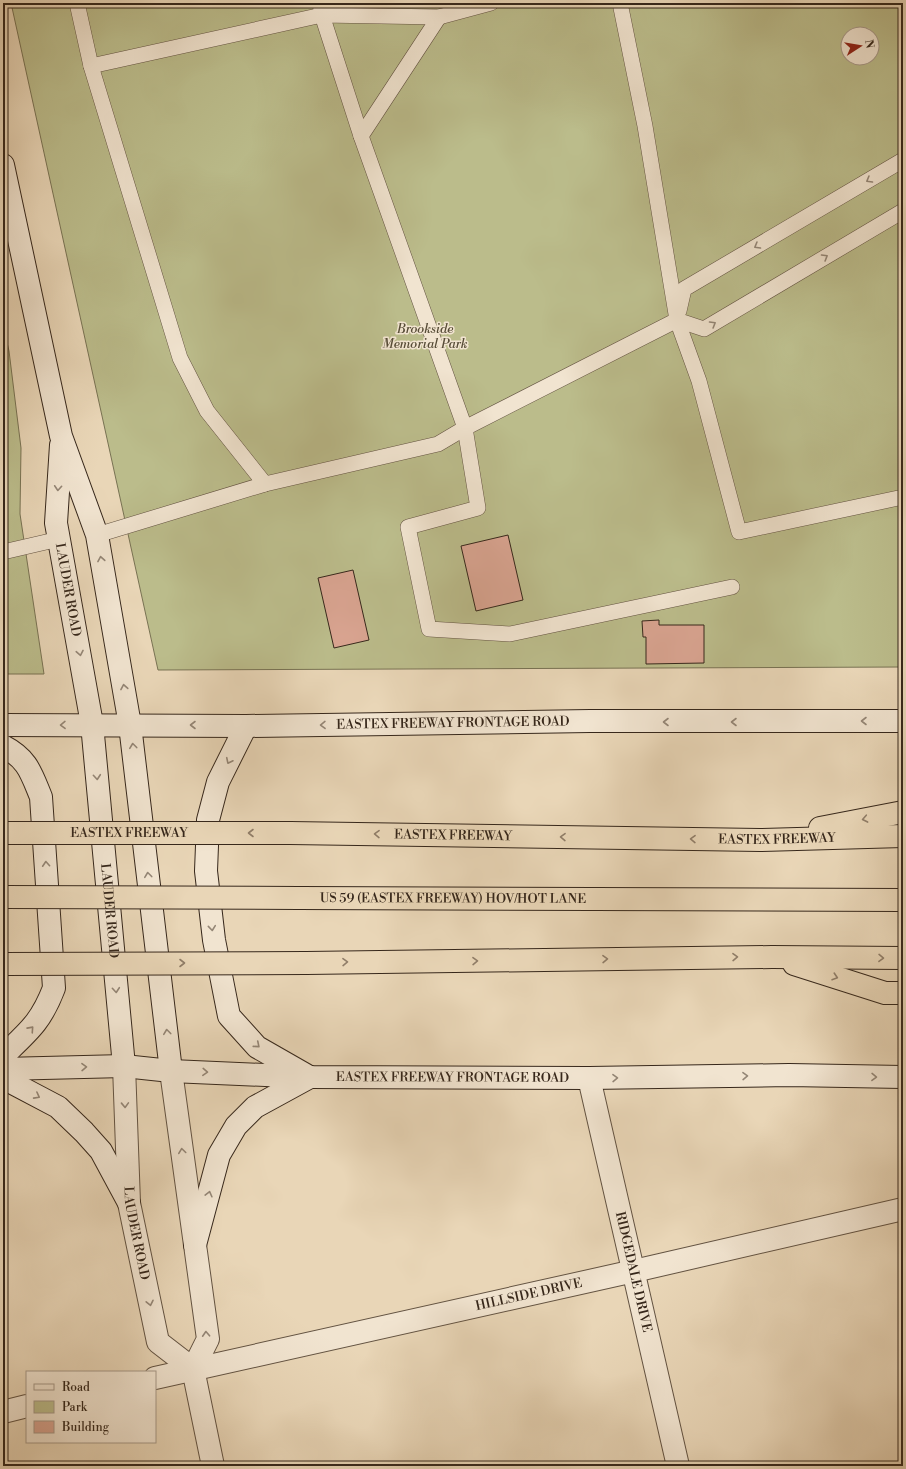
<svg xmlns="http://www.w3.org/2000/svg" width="906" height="1469" font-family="'Libre Bodoni',serif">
	<rect width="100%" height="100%" fill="#e9d6b7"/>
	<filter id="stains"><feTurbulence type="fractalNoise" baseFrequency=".005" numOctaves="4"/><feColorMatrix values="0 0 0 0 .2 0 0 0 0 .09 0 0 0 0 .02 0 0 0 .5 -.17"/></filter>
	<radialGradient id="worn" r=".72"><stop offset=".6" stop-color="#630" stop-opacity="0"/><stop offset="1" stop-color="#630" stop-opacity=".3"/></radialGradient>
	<!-- green -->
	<g fill="#bbbc8b" stroke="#787253" fill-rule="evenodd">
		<path d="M 11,3 L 903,3 L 903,667 L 158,670 ZM 848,34 L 872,34 L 872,58 L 848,58 Z"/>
		<polygon points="3,325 9,351 21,448 20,514 44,674 3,674"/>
	</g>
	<!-- building -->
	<g fill="#d9a491" stroke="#36271b">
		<polygon points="508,535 523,600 476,611 461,546"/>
		<polygon points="353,570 369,640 334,648 318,578"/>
		<polygon points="659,620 659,625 704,625 704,663 646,664 646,637 643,637 642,621"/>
	</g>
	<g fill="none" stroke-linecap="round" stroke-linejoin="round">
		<!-- service casing -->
		<g stroke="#635342" stroke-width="16">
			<g id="service">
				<polyline points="77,3 91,66 180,358 207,411 265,484"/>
				<polyline points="320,3 322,15 361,136 465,428 478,508 408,527 429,629 510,634 732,587"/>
				<polyline points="620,3 645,126 677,320 699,381 739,532 903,497"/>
				<polyline points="91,66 322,15 439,17 491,3"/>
				<polyline points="361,136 439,17"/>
				<polyline points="679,311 684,289 903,160"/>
				<polyline points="97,535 265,484 438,444 465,428 677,320 704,329 903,211"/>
				<polyline points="3,552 59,539"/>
			</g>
		</g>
		<!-- minor casing -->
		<g stroke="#635342" stroke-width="24">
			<g id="minor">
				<path id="s1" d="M 589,1078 L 678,1466"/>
				<path id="s2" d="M 155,1378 L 634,1271 L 903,1209"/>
				<polyline points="3,1412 27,1406"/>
			</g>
		</g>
		<!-- tertiary casing -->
		<g stroke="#635342" stroke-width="24">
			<g id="tertiary">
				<path id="s3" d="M 124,1066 L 129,1203 L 158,1342 L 193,1369"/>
				<polyline points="171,1071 208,1339 193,1369 213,1466"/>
			</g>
		</g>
		<!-- secondary casing -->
		<g stroke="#36271b" stroke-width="24">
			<g id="secondary">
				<polyline points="3,165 61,436 97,535 130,725 171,1071"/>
				<path id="s4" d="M 61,445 L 56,523 L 92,724 L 124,1066"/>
				<path id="s5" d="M 3,725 L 246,726 L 590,721 L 903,721"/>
				<polyline points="246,726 218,782 208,820 206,871 214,940 229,1016 257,1047 306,1075"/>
				<path d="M 3,746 C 28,759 31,773 41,797 L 54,988 C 41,1022 29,1031 3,1056"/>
				<path id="s6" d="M 3,1069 L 124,1066 L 171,1071 L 310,1077 L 589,1078 L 789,1075 L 903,1077"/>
				<polyline points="3,1078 58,1107 84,1132 101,1151 129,1203"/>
				<polyline points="195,1245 219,1155 236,1126 255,1107 310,1077"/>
			</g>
		</g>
		<!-- motorway casing -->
		<g stroke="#36271b" stroke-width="24">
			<g id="motorway">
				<polyline points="820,828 903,812"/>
				<path id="s7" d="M 290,833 L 760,840 L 903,836"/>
				<path id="s8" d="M 299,898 L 903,900"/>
				<polyline points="306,963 772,957 903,958"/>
				<polyline points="794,964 885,993 903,993"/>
			</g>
		</g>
		<!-- service -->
		<use href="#service" stroke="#f1e4d0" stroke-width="15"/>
		<!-- minor -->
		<use href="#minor" stroke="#f1e4d0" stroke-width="22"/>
		<!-- tertiary -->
		<use href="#tertiary" stroke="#f1e4d0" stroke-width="22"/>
		<!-- secondary -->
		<use href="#secondary" stroke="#f1e4d0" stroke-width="22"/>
		<!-- motorway -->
		<use href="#motorway" stroke="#e9d6b7" stroke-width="22"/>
		<!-- motorway-bridge casing -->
		<g stroke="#36271b" stroke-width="24" stroke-linecap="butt">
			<g id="motorway-bridge">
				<path id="s9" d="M 3,833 L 290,833"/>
				<polyline points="3,897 299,898"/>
				<polyline points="3,964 306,963"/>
			</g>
		</g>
		<!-- motorway-bridge -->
		<use href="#motorway-bridge" stroke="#e9d6b7" stroke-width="22"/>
	</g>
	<!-- one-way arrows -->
	<defs><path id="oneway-chevron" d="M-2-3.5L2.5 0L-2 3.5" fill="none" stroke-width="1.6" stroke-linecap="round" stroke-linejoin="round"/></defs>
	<g stroke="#948676">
		<use href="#oneway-chevron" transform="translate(869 180) rotate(150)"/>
		<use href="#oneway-chevron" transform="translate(757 246) rotate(150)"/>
		<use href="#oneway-chevron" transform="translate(825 257) rotate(-31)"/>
		<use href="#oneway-chevron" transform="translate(713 324) rotate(-31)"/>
		<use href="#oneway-chevron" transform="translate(58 488) rotate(94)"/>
		<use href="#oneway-chevron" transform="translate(101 559) rotate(-100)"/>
		<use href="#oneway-chevron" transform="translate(80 653) rotate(79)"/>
		<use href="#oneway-chevron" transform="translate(124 687) rotate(-100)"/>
		<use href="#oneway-chevron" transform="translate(864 721) rotate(180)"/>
		<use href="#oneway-chevron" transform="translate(666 722) rotate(-180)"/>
		<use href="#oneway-chevron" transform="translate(734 722) rotate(180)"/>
		<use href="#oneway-chevron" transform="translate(63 725) rotate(179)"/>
		<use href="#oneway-chevron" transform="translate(193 725) rotate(-180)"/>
		<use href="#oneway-chevron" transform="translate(323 725) rotate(179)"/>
		<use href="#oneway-chevron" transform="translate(133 746) rotate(-97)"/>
		<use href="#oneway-chevron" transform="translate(229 761) rotate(116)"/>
		<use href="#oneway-chevron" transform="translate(97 777) rotate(85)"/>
		<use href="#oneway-chevron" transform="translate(46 864) rotate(-94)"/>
		<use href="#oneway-chevron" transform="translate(148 875) rotate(-97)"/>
		<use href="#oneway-chevron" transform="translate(212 928) rotate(84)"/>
		<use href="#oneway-chevron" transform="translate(116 990) rotate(85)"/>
		<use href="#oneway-chevron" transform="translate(31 1029) rotate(-48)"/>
		<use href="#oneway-chevron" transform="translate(167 1032) rotate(-97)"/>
		<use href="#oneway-chevron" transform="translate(257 1045) rotate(40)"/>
		<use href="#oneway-chevron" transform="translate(84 1067) rotate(-1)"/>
		<use href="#oneway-chevron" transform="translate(205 1072) rotate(3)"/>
		<use href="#oneway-chevron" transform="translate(745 1076) rotate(-1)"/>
		<use href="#oneway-chevron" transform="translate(874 1077) rotate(1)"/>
		<use href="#oneway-chevron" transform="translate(615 1078) rotate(-1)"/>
		<use href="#oneway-chevron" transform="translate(37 1096) rotate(28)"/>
		<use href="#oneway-chevron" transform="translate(125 1105) rotate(88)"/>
		<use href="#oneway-chevron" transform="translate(182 1151) rotate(-98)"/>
		<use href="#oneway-chevron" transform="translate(209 1194) rotate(-76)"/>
		<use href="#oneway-chevron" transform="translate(150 1303) rotate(78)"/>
		<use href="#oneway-chevron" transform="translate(206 1334) rotate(-93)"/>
	</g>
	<g stroke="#907e69">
		<use href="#oneway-chevron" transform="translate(865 819) rotate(169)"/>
		<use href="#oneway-chevron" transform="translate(251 833) rotate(180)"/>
		<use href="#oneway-chevron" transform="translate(377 834) rotate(-179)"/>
		<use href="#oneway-chevron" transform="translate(563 837) rotate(-179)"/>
		<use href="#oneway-chevron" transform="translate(693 839) rotate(-179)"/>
		<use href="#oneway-chevron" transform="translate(735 957) rotate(-1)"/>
		<use href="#oneway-chevron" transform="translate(881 958) rotate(1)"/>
		<use href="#oneway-chevron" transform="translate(605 959) rotate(-1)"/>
		<use href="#oneway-chevron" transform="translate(475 961) rotate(-1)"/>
		<use href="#oneway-chevron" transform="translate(345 962) rotate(-1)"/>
		<use href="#oneway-chevron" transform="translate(182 963)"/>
		<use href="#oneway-chevron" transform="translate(835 977) rotate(18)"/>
	</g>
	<g text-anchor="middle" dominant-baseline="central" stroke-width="3" stroke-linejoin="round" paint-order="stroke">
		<!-- park labels -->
		<g font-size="13" font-style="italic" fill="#574c37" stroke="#f1e4d0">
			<text x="425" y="329">Brookside<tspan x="425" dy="15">Memorial Park</tspan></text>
		</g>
		<!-- street labels -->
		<g font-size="13" fill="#36271b" stroke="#f1e4d0">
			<text stroke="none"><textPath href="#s4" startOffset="146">LAUDER ROAD</textPath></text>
			<text stroke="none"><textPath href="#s5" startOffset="450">EASTEX FREEWAY FRONTAGE ROAD</textPath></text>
			<text stroke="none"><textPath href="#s9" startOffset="126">EASTEX FREEWAY</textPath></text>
			<text stroke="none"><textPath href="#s7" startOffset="163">EASTEX FREEWAY</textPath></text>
			<text stroke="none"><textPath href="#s7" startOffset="487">EASTEX FREEWAY</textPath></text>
			<text stroke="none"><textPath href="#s8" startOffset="154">US 59 (EASTEX FREEWAY) HOV/HOT LANE</textPath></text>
			<text stroke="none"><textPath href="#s4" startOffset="470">LAUDER ROAD</textPath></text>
			<text stroke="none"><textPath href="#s6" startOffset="450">EASTEX FREEWAY FRONTAGE ROAD</textPath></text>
			<text stroke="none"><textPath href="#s3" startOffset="168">LAUDER ROAD</textPath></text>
			<text stroke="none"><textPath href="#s1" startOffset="199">RIDGEDALE DRIVE</textPath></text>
			<text stroke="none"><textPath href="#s2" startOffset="383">HILLSIDE DRIVE</textPath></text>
		</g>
	</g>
	<!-- margin -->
	<rect width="906" height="1469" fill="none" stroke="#e9d6b7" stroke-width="16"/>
	<rect x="4" y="4" width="898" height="1461" fill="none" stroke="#36271b" stroke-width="2"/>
	<rect x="8" y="8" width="890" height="1453" fill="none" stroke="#36271b"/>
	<!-- legend -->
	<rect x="26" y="1371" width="130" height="72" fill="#f1e4d0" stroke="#a69888"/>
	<rect x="34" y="1384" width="20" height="6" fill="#f1e4d0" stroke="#a69888"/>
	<text x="62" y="1391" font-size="12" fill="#36271b">Road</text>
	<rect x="34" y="1401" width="20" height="12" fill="#bbbc8b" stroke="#a69888"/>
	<text x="62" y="1411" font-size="12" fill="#36271b">Park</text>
	<rect x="34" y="1421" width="20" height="12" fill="#d9a491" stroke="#a69888"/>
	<text x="62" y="1431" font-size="12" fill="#36271b">Building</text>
	<!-- north arrow -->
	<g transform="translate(860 46) rotate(78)"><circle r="19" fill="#f1e4d0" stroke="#a69888"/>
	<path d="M0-3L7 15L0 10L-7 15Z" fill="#8f2418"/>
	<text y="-6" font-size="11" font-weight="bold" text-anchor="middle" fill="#36271b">N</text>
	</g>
	<rect width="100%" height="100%" filter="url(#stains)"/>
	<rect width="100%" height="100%" fill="url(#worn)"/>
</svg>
